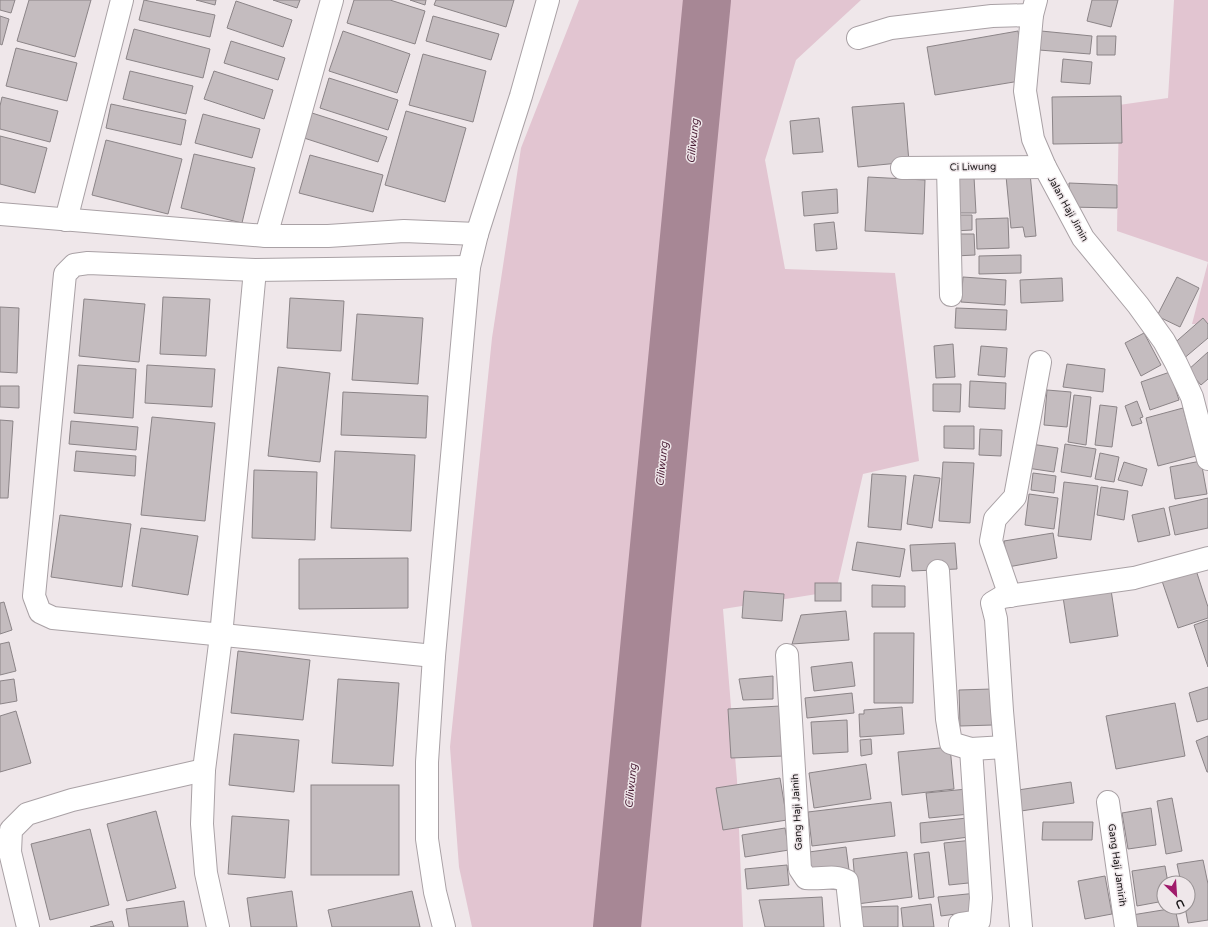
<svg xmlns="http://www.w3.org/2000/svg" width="1208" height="927" font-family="'Varela Round',sans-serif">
	<rect width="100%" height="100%" fill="#efe7ea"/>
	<!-- green -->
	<g fill="#e2c5d1">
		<polygon points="579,0 861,0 796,60 765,160 785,269 895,273 919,461 863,474 836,591 723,609 737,780 743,927 472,927 459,867 450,747 492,338 521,148"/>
		<polygon points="1174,0 1208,0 1208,324 1192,324 1208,262 1117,231 1119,105 1168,98"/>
	</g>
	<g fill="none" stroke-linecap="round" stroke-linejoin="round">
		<!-- river -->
		<polyline stroke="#a78795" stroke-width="48" points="617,927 707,0"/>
	</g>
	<!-- building -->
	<g fill="#c4bcbf" stroke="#8b8487">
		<polygon points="0,0 15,0 11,13 0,10"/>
		<polygon points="29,0 91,0 75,57 17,41"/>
		<polygon points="144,0 215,15 210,37 139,20"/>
		<polygon points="196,0 216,0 215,5"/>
		<polygon points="273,0 300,0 297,8"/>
		<polygon points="354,0 390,0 425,11 415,44 347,23"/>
		<polygon points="410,0 426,0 425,5"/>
		<polygon points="436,0 514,0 506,27 434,5"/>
		<polygon points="1092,0 1118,0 1111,27 1087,21"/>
		<polygon points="236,1 292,20 283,47 227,28"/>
		<polygon points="0,16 9,19 2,45 0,44"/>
		<polygon points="433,16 499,34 491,60 426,41"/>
		<polygon points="134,29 210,49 203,78 126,59"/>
		<polygon points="343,31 410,54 397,93 329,71"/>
		<polygon points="1018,31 1026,80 935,95 927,47"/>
		<polygon points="1041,31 1092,36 1090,54 1039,50"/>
		<polygon points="1097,36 1116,36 1115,55 1097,55"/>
		<polygon points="231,41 285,58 278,80 224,63"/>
		<polygon points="16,48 77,63 67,101 6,86"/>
		<polygon points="423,54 486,71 473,122 409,105"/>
		<polygon points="1063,59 1092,62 1090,84 1061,82"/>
		<polygon points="130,71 193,86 186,114 123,99"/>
		<polygon points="214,71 273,90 264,119 204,99"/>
		<polygon points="329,78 398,100 388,130 320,108"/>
		<polygon points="1121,96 1122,143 1053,144 1052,97"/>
		<polygon points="2,97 58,111 50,142 0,129 0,106"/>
		<polygon points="904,103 909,162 858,167 852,107"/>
		<polygon points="111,104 186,120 181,145 106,128"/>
		<polygon points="406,111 466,128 445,202 385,185"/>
		<polygon points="312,113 387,137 378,162 304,138"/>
		<polygon points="203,114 260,129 252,158 195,143"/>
		<polygon points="819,118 823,152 793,154 790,121"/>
		<polygon points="0,136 47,148 35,193 0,184"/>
		<polygon points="106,140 182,159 168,214 92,195"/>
		<polygon points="194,154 255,168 242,223 181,208"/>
		<polygon points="310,155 383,175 373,212 299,193"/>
		<polygon points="1030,173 1036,236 1025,237 1023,227 1011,228 1006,176"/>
		<polygon points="868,177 925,180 923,234 865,231"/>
		<polygon points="974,177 976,213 953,213 952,178"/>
		<polygon points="1069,183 1117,185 1117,208 1069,207"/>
		<polygon points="837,189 838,213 804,216 802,192"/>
		<polygon points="954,215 972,215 972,230 954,231"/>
		<polygon points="1008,218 1009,248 977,249 976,219"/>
		<polygon points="834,222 837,249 816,251 814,224"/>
		<polygon points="954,234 974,234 975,255 955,256"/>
		<polygon points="1021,255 1021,273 979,274 979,256"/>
		<polygon points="963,277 1006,280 1005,305 961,302"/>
		<polygon points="1177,277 1199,288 1180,327 1157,316"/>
		<polygon points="1062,278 1063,301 1021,303 1020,280"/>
		<polygon points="163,297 210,299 206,356 160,354"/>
		<polygon points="290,298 344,301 341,351 287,348"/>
		<polygon points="84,299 145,304 139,362 79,356"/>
		<polygon points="0,307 19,308 17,373 0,372"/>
		<polygon points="956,308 1007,310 1006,330 955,328"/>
		<polygon points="357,314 423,318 418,384 352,380"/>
		<polygon points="1203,318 1208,324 1208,338 1182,360 1170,347"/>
		<polygon points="1144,333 1161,365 1141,376 1125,343"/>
		<polygon points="953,344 955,377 936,378 934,346"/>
		<polygon points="981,346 1007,348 1005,377 978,375"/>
		<polygon points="1208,352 1208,379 1201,385 1188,370"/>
		<polygon points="1067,364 1105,369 1103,392 1063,387"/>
		<polygon points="78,365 136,369 133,418 74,413"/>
		<polygon points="147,365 215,369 212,407 145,403"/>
		<polygon points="278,367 330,373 320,462 268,456"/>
		<polygon points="1170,372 1179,400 1150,410 1141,382"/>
		<polygon points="970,381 1006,383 1005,409 969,407"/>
		<polygon points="933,384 961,384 960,412 933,411"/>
		<polygon points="0,386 19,386 19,408 0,407"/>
		<polygon points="1047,390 1071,392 1067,427 1044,425"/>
		<polygon points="343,392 428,396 426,438 341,435"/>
		<polygon points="1074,395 1091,397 1086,445 1068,442"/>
		<polygon points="1137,401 1143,417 1140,418 1142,423 1132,426 1125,406"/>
		<polygon points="1100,405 1117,407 1112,447 1095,445"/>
		<polygon points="1183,408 1196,456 1158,466 1146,418"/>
		<polygon points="152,417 215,423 205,521 141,515"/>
		<polygon points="0,420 13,421 8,498 0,498"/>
		<polygon points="71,421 138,427 136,450 69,444"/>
		<polygon points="944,426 974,426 974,449 944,448"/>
		<polygon points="980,429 1002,430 1001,456 979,455"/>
		<polygon points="1031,444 1058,448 1054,472 1027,468"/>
		<polygon points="1065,444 1096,449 1091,477 1061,472"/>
		<polygon points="76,451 136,456 135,476 74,471"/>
		<polygon points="335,451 415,455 411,531 331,528"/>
		<polygon points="1100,453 1119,457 1114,482 1095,479"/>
		<polygon points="1201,461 1207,494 1175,499 1170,467"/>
		<polygon points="943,462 974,463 970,523 939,521"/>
		<polygon points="1124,462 1147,469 1142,486 1118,480"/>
		<polygon points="254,470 317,472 315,540 252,538"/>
		<polygon points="1033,473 1056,476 1054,493 1031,490"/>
		<polygon points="872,474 906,476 901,530 868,527"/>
		<polygon points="914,475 940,478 932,528 907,524"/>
		<polygon points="1064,482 1098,486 1091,540 1058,536"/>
		<polygon points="1101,487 1128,491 1124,520 1097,515"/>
		<polygon points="1029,494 1058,498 1054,529 1025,525"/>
		<polygon points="1208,498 1208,528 1175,535 1169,507"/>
		<polygon points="1164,508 1170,535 1138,542 1132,515"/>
		<polygon points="60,515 131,524 122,587 51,577"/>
		<polygon points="141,528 198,536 188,595 132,586"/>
		<polygon points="1053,533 1057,558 1008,567 1004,541"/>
		<polygon points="857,542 905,549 900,577 852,570"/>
		<polygon points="955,543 957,569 912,571 910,545"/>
		<polygon points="408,558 408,608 299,609 299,559"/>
		<polygon points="1195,567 1208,607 1208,618 1178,628 1161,578"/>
		<rect x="815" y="583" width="26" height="18"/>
		<polygon points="872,585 905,586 905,607 872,607"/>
		<polygon points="1111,590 1118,636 1070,643 1063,597"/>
		<polygon points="744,591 784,594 782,621 742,618"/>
		<polygon points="4,602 12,630 0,634 0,603"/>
		<polygon points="846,611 849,640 792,644 801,615"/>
		<polygon points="1208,620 1208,667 1194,625"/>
		<polygon points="874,633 914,633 913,703 874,703"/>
		<polygon points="9,642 16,671 0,675 0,644"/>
		<polygon points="238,651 310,660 303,720 231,713"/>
		<polygon points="852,662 855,686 814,691 811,667"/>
		<polygon points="773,676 773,699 743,700 739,679"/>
		<polygon points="14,679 17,701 0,704 0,681"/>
		<polygon points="338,679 399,683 393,766 332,763"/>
		<polygon points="1208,687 1208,719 1197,722 1189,693"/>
		<polygon points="992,689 993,725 960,726 959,690"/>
		<polygon points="852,693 854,713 807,718 805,698"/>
		<polygon points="1175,703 1185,756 1116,769 1106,716"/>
		<polygon points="780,706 784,756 731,758 728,709"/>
		<polygon points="902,707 904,734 860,737 859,714 864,714 864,710"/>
		<polygon points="16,711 31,763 0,772 0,716"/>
		<polygon points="847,720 848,752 813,754 811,722"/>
		<polygon points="234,734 299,740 294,792 229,785"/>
		<polygon points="1208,736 1208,772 1207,772 1196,741"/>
		<polygon points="871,739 872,754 861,756 860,740"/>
		<polygon points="950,747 954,789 902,795 898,752"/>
		<polygon points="866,764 871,799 814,808 809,773"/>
		<polygon points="780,778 787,820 723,830 716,788"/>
		<polygon points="1071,782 1074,803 1021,811 1018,790"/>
		<rect x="311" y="785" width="88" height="90"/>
		<polygon points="967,789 970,814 929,818 926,793"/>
		<polygon points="1172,798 1182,851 1166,854 1157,801"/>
		<polygon points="891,802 895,836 812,846 808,812"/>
		<polygon points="1151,808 1156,845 1128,849 1122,813"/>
		<polygon points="156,811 176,888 127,901 107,824"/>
		<polygon points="232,816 289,820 285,878 228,874"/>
		<polygon points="967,818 969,837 921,843 920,823"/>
		<polygon points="1043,822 1093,822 1092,840 1042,840"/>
		<polygon points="785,828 789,850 745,857 742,835"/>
		<polygon points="90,829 109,905 50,920 31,844"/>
		<polygon points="973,840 978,882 949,885 944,843"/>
		<polygon points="846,847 849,870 812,875 809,852"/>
		<polygon points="907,852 912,897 857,904 853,859"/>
		<polygon points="929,852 934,897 919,899 914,854"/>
		<polygon points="1203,860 1208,884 1208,920 1188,923 1185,907 1188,907 1188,883 1181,883 1177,864"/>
		<polygon points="787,865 789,885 747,889 745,869"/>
		<polygon points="1165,866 1168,883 1164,883 1164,901 1137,906 1132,871"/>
		<polygon points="1105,876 1112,914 1085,919 1078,881"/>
		<polygon points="292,891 297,927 251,927 247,898"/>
		<polygon points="412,891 420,927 332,927 328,910"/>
		<polygon points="977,893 979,911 941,916 938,897"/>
		<polygon points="822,897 824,927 765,927 759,900"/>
		<polygon points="184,901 188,927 129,927 126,909"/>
		<polygon points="931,904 934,927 903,927 901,908"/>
		<polygon points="898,906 898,927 858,927 857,907"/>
		<polygon points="1175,908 1179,927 1134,927 1132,915"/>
		<polygon points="112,921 114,927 90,927"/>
	</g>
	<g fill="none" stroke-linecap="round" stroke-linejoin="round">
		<!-- minor casing -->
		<g stroke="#a9a1a5" stroke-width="24">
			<g id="minor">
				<polyline points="1036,0 1032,15 1025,91 1033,139 1045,167 1083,238 1138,305 1164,341 1176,363 1192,397 1208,459"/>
				<polyline points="858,38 891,28 992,16 1032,15"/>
				<polyline points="902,168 1045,167"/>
				<polyline points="948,168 951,295"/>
				<polyline points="0,214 266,236 328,236 404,231 477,234"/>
				<polyline points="66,220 122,0"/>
				<polyline points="266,236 332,0"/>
				<polyline points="938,571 947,719 951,743 971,749 1005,747"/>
				<polyline points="1010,596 991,541 995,519 1015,497 1040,362"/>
				<path d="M 787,655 L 800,869 L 806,878 C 821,880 833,874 847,881 L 852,927"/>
				<polyline points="434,656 53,618 40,612 34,596 65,274 74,265 88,263 255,270 469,267"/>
				<polyline points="1108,802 1126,927"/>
				<polyline points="28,927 10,852 11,830 27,814 72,800 204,770"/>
				<polyline points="218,927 206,873 202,824 204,770 221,636 255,270"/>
				<polyline points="444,927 435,892 427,839 427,762 434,656 469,267 477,234 521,96 548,0"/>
				<polyline points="960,927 960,924 979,921 981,898 971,749"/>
				<polyline points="1021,927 1002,711 996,619 992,603 1002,597 1134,578 1208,558"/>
			</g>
		</g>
		<!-- minor -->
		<use href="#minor" stroke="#fff" stroke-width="22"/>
	</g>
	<g text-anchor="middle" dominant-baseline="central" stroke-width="3" stroke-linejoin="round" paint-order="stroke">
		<!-- street labels -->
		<g font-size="10" fill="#151314" stroke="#efe7ea">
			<text transform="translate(973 167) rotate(-1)">Ci Liwung</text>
			<text transform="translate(1068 209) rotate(61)">Jalan Haji Jimin</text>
			<text transform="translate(797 812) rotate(-93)">Gang Haji Jainih</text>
			<text transform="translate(1117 865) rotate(82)">Gang Haji Jamirih</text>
		</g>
		<!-- water labels -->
		<g font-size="11" font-style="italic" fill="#4b1f36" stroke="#efe7ea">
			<text transform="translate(693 141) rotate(-84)">Ciliwung</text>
			<text transform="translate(662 464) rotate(-84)">Ciliwung</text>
			<text transform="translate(631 786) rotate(-84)">Ciliwung</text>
		</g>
	</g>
	<!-- north arrow -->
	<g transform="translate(1176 895) rotate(155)"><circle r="19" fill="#efe7ea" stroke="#989294"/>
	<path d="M0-3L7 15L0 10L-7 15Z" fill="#a01b6b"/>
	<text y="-6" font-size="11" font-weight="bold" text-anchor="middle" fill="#151314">U</text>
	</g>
</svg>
